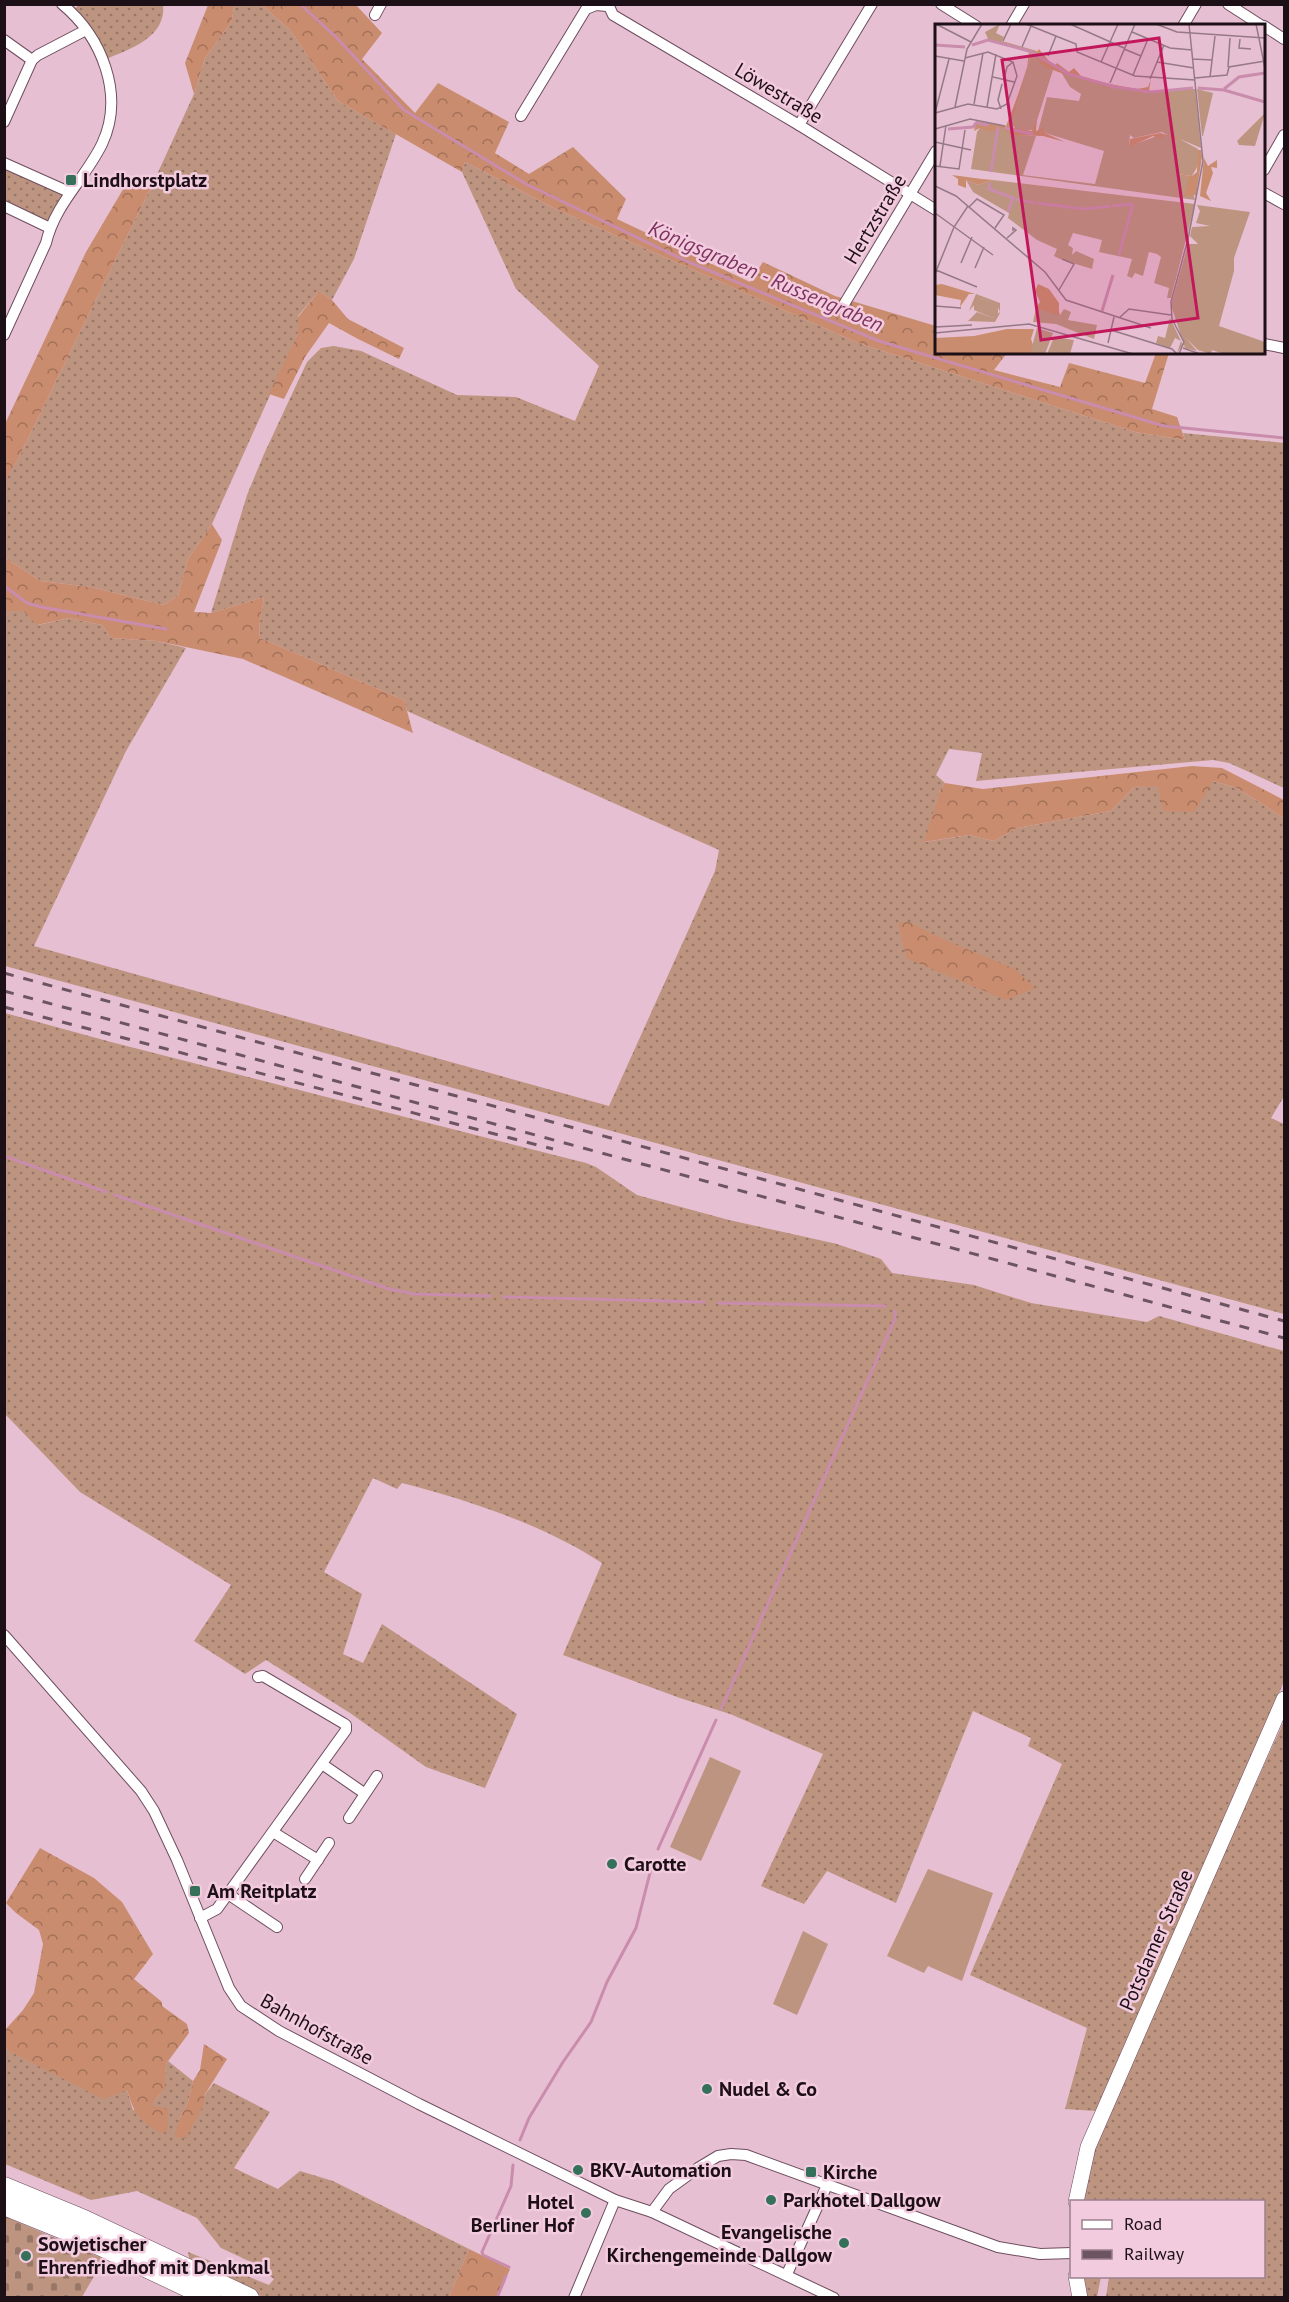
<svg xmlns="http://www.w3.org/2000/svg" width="1289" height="2302" font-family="'PT Sans',sans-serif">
	<defs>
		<pattern id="grass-dots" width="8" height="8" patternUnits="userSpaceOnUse" patternTransform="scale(1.5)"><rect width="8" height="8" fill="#bd9480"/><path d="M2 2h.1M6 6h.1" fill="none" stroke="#997768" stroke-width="1.8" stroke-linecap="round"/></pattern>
		<pattern id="forest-crowns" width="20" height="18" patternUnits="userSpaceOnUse" patternTransform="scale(1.5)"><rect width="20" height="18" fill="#c98c6e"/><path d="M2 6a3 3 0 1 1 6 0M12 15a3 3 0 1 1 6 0" fill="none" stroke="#a37159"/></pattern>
		<pattern id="cemetery-stones" width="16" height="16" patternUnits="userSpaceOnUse" patternTransform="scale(1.5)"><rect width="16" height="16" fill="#bd9480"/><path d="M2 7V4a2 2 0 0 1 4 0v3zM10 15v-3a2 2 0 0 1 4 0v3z" fill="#997768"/></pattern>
	</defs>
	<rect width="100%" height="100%" fill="#e6bfd2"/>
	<!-- grass -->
	<g fill="url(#grass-dots)">
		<path d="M 163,4 C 167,38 129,49 104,60 L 72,11 L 79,5 Z"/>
		<polygon points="234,5 262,5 290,30 338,101 396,134 354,259 332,300 319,291 298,316 298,333 212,524 188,559 178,596 164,605 91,587 41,581 5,558 4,480 17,461 154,181 194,94 205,58 232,21"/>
		<polygon points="465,162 554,208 858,343 1135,432 1185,440 1183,433 1284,443 1284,788 1229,763 1213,760 976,781 982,753 949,749 936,775 945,783 940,790 925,842 969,835 994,841 1017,828 1111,811 1134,787 1213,781 1237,788 1284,818 1284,1098 1283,1098 1271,1118 1284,1124 1284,1314 5,966 4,611 23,611 38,625 69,618 102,625 111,638 157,641 186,648 126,751 34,946 609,1106 715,871 719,850 407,711 404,700 260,638 259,628 264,597 211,613 247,495 264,454 307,362 321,348 334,346 361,351 457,395 516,397 575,421 599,366 516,289 462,172"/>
		<polygon points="5,164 68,193 49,226 5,205"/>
		<path d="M 5,1013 L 111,1042 L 586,1163 L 596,1167 L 637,1195 L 729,1220 L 837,1244 L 881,1259 L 892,1273 L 974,1285 L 1031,1303 L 1147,1322 L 1159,1316 L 1284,1351 L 1284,1681 L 1222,1833 L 1096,2111 L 1065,2109 L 1087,2028 L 970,1975 L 1062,1764 L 1028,1746 L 1031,1738 L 973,1711 L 896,1903 L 827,1871 L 804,1904 L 761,1886 L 823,1754 L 730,1714 L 680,1698 L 563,1655 L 602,1563 C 542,1524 471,1501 402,1483 L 397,1489 L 373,1478 L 324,1572 L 362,1594 L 343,1654 L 363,1663 L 382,1624 L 517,1714 L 485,1788 L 426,1767 L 350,1713 L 266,1660 L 245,1674 L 194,1641 L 231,1585 L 80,1492 L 5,1414 Z"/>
		<polygon points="1284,1721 1284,2297 1106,2297 1109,2277 1264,2276 1264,2202 1083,2202 1097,2135"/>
		<path d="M 4,2049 L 127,2090 L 133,2110 C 161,2103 165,2091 166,2064 L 168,2061 L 193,2081 L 188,2102 L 179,2120 L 204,2096 L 214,2083 L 270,2112 L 234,2168 L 278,2189 L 300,2171 L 333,2181 L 469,2249 L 449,2297 L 263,2297 L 190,2262 L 188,2252 L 269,2285 L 274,2279 L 251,2262 L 221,2248 L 197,2218 L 137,2191 L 91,2200 L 5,2164 Z"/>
		<polygon points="1082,2277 1101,2277 1097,2297 1086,2297"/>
	</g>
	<!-- forest -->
	<g fill="url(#forest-crowns)">
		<polygon points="208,5 234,5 232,21 205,58 194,94 185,63"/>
		<polygon points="262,5 356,5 382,33 362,59 415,113 438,83 509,122 495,153 529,174 573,147 626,199 617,219 750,282 763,262 835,296 936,326 936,352 1007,353 994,370 1060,387 1069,363 1145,383 1156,353 1169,353 1152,409 1177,417 1185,440 1135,432 858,343 554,208 465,162 462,172 338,101 290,30"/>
		<polygon points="154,181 17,461 5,480 5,424 86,252 125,186"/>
		<polygon points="319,291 332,300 348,319 404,348 399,359 358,339 329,323 305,357 284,399 269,394 298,333 298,317"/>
		<polygon points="212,524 222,540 194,612 211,613 264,597 259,628 260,638 404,700 413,733 243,659 157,641 111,638 102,625 69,618 37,625 23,611 5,611 5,558 41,581 91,587 164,605 178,596 188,559"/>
		<polygon points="1192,766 1222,768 1284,800 1284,818 1237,788 1213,781 1194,812 1163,811 1158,786 1134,787 1111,811 1017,828 994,841 969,835 924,842 940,790 945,783 983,789"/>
		<polygon points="909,922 945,940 1015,969 1035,988 1006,1000 906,958 898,923"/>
		<path d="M 40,1848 L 94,1878 L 122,1902 L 153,1954 L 134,1979 L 162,2002 L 162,2006 L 187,2024 L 189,2033 L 166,2064 L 165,2088 L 151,2105 L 168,2109 L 167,2132 L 161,2133 C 138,2120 135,2115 127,2090 L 103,2099 L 5,2049 L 5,2030 L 23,2010 L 34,1993 L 43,1944 L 39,1930 L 16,1913 L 6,1903 Z"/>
		<polygon points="204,2044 227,2059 204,2096 204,2104 186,2138 175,2137 179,2120 188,2102 193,2081 200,2070"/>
		<polygon points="469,2249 510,2269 498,2297 449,2297"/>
	</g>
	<!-- cemetery -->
	<polygon fill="url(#cemetery-stones)" points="4,2216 104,2259 82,2297 5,2297"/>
	<!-- pitch -->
	<g fill="#bd9480">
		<polygon points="710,1757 741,1771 701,1861 670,1847"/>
		<polygon points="928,1869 993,1893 962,1981 928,1966 924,1973 887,1956"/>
		<polygon points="803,1931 828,1944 797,2015 773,2004"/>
	</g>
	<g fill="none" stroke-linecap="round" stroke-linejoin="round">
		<!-- stream -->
		<g stroke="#ca8cac" stroke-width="3">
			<polyline points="300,4 336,37 404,110 526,184 686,261 879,341 1164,426 1284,438"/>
			<polyline points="4,586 27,603 41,607 166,629"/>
			<polyline points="4,1156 106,1192"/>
			<polyline points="115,1195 389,1289 414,1294 490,1296"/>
			<polyline points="504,1297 704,1302"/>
			<polyline points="719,1303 885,1306"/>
			<polyline points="721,1709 895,1319 895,1311"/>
			<polyline points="658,1849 716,1720"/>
			<polyline points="520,2140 529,2118 563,2062 591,2022 607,1982 636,1928 653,1861"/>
			<polyline points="509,2267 483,2255 482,2252 511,2186 513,2165"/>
			<polyline points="497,2298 506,2276"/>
		</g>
		<!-- street casing -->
		<g stroke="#6e4d5e" stroke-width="12">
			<g id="street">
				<polyline points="608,4 613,15 799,125 936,210"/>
				<polyline points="941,4 976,26"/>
				<polyline points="1228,4 1262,26"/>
				<polyline points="375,15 381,4"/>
				<polyline points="1011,26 1024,4"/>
				<polyline points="1183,26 1196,4"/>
				<polyline points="1264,26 1284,39"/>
				<polyline points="4,40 32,60"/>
				<polyline points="521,116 586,9 596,5 607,6"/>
				<polyline points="4,122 32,60 38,55 86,30"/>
				<polyline points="799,125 872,4"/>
				<polyline points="4,163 69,192"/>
				<polyline points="1264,170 1284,135"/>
				<polyline points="1264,193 1284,204"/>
				<polyline points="4,206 50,228"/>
				<polyline points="843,306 936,151"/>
				<path d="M 4,335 L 46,243 C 55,204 85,179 102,144 C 125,95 102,37 62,4"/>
				<polyline points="1264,344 1284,348"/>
				<polyline points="4,1635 141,1791 154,1811 177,1860 229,1988 241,2006 279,2031 419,2104 615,2200 652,2212 834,2298"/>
				<polyline points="322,1764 364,1793"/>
				<polyline points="349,1818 377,1776"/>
				<polyline points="273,1832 318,1860"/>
				<polyline points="305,1879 329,1843"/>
				<polyline points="228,1894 277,1927"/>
				<polyline points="200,1918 217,1909 346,1730 346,1725 343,1723 263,1676 258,1677"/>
				<polyline points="652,2212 669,2189 698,2168 718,2156 731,2154 746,2155 998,2247 1040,2254 1072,2253"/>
				<polyline points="787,2274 828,2183"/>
				<polyline points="574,2298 615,2200"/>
			</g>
		</g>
		<!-- secondary casing -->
		<g stroke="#6e4d5e" stroke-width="16">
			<g id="secondary">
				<polyline points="1076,2202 1088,2147 1284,1699"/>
				<polyline points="1076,2276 1080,2298"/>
			</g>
		</g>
		<!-- highway casing -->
		<g stroke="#6e4d5e" stroke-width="21">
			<g id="highway">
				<polyline points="4,2187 84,2220 249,2298"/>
				<polyline points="4,2205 78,2235 211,2298"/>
			</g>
		</g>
		<!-- street -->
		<use href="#street" stroke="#fff" stroke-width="10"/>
		<!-- secondary -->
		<use href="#secondary" stroke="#fff" stroke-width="15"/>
		<!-- highway -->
		<use href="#highway" stroke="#fff" stroke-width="20"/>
		<!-- rail -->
		<g stroke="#6c5460" stroke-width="3" stroke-dasharray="10 10" stroke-linecap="butt">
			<polyline points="4,973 1284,1321"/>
			<polyline points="4,991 1284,1338"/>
			<polyline points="4,1007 553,1149"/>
		</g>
	</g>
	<!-- markers -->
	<g fill="#35705b" stroke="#f3cbdf" stroke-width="2">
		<rect x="65" y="174" width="12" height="12" rx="3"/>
		<circle cx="612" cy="1864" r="6"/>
		<rect x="189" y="1885" width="12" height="12" rx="3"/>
		<circle cx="707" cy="2089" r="6"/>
		<circle cx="578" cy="2170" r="6"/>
		<rect x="805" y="2166" width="12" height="12" rx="3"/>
		<circle cx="771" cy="2200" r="6"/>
		<circle cx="586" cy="2213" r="6"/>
		<circle cx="844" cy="2243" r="6"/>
		<circle cx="26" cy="2256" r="6"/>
	</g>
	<g text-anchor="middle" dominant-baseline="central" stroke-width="5" stroke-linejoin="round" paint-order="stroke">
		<!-- street labels -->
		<g font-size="20" fill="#1d0f16" stroke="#f3cbdf">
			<text transform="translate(779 93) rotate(31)">Löwestraße</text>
			<text transform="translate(875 219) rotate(-59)">Hertzstraße</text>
			<text transform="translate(1156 1940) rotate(-66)">Potsdamer Straße</text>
			<text transform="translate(317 2029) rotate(29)">Bahnhofstraße</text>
		</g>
		<!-- poi labels -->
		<g font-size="20" font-weight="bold" fill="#1d0f16" stroke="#f3cbdf" text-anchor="start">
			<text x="83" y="180">Lindhorstplatz</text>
			<text x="624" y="1864">Carotte</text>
			<text x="207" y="1891">Am Reitplatz</text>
			<text x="719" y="2089">Nudel &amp; Co</text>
			<text x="590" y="2170">BKV-Automation</text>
			<text x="823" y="2172">Kirche</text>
			<text x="783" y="2200">Parkhotel Dallgow</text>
			<text x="574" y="2202" text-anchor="end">Hotel<tspan x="574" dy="23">Berliner Hof</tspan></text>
			<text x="832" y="2232" text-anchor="end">Evangelische<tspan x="832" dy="23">Kirchengemeinde Dallgow</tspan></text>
			<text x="38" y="2244">Sowjetischer<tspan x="38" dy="23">Ehrenfriedhof mit Denkmal</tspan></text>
		</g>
		<!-- water labels -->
		<g font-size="21" font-style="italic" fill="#7d335e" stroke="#f3cbdf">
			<text transform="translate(766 276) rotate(23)">Königsgraben - Russengraben</text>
		</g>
	</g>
	<!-- overview -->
	<g transform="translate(935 24)">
		<rect width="330" height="330" fill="#e6bfd2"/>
		<path d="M 65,0 L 61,9 L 69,13 L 67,17 L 102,27 L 101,30 L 54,17 L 50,8 ZM 96,31 L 118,46 L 99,106 L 82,106 L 74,98 ZM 126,48 L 212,69 L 260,65 L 266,124 L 245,115 L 263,125 L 265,138 L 257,152 L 241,150 L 254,154 L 260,176 L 36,145 L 42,108 L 45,104 L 67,104 L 82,111 L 101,112 L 88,151 L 160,160 L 169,127 L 110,109 L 109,105 L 103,107 L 112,73 L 144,77 L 146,70 L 135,63 ZM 227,108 L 241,115 L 228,110 L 194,122 L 195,111 L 199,114 ZM 262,65 L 278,69 L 268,112 L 267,112 ZM 330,89 L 320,122 L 304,121 L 302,117 ZM 31,156 L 43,161 L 58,156 L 260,180 L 236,274 L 232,274 L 234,264 L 219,259 L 226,233 L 222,230 L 214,228 L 208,252 L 200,249 L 197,254 L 192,252 L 197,235 L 164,228 L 167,216 L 138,209 L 133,221 L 138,224 L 137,231 L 141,227 L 159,235 L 157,245 L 125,235 L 119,232 L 122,225 L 102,216 L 73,194 L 74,189 L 38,168 ZM 262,181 L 315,188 L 299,234 L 299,247 L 284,302 L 330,318 L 330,330 L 289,330 L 277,326 L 276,330 L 263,326 L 250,313 L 262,327 L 273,330 L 250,324 L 236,281 L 253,220 L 263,220 L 255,212 L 257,203 L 275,202 L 261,199 L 265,187 ZM 41,270 L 65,279 L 65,289 L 60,298 L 33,297 L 42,288 L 58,294 L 65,288 L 62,281 L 45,274 L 34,287 ZM 101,284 L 121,289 L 123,284 L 125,291 L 129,285 L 136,288 L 133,296 L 162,301 L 159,315 L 121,300 L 98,298 ZM 235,294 L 248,321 L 242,329 L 246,317 L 240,314 L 235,324 L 221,319 L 223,312 L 230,314 ZM 119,313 L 139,316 L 135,330 L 112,330 Z" fill="#bd9480" fill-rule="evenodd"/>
		<path d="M 104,25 L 119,43 L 122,39 L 134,48 L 139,44 L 146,52 L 163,58 L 202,65 L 213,63 L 216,55 L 214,66 L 219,69 L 177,63 L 126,49 L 110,43 L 96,30 L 92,44 L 94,27 L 101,29 ZM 89,56 L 75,103 L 97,107 L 102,96 L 101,107 L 109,104 L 110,109 L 130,118 L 108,112 L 76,111 L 67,104 L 55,108 L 45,104 L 39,107 L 41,97 L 71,102 ZM 225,109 L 242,113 L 241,116 L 228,110 L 226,115 L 218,112 L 194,123 L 195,115 ZM 263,126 L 266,126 L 267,133 L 261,171 L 249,172 L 254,154 L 240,150 L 257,152 L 262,148 ZM 269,134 L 273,142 L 282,136 L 282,144 L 276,143 L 278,149 L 271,169 L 276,177 L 265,172 ZM 17,151 L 47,155 L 58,156 L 43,161 L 31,156 L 31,164 L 23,161 L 23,155 ZM 7,260 L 40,270 L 34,270 L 25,283 L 26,276 L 0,271 L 0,261 ZM 103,260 L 114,265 L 124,279 L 124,292 L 101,284 L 105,278 L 100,267 ZM 72,305 L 99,305 L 96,315 L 101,330 L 0,330 L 0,314 L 39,312 Z" fill="#c98c6e"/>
		<path d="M 102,304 L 118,309 L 110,330 L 95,330 Z" fill="#bd9480"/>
		<path d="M 45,274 L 63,281 L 63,291 L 58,294 L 39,286 L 39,278 Z" fill="#bd9480"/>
		<path fill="none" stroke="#ca8cac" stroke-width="3" d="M 0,21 L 30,23M 37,21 L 53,16 L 94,27 L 134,50 L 180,63 L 216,68 L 258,64M 263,64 L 289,66 L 330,78M 289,65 L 304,53 L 330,49M 70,104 L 98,110M 13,105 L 38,103 L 41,99 L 54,101M 56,148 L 63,103M 55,159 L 54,165 L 78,174 L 73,188M 80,175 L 100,179M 102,179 L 149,185M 177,182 L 197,180M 150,185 L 175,182M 184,231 L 198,180M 167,287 L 178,251"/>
		<path fill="none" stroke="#967987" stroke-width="1.5" d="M 1,0 L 36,18M 91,0 L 141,20 L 142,28 L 200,52 L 260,56M 135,0 L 189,24M 221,0 L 242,8 L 330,14M 321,0 L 330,44M 197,8 L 235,24 L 257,26M 305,15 L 304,24 L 316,25M 68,17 L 76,0M 175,18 L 183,0M 87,23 L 97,0M 189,25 L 206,32M 0,32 L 29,37M 113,32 L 121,12M 258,35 L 277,36M 166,38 L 175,18M 222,38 L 259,44M 293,43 L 295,14M 198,51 L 213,15M 58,53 L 79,58M 275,53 L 280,12M 260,54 L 292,51 L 294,43 L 330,37M 69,55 L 72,43 L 78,38M 215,55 L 229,21M 175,59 L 200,0M 39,80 L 48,29M 20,83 L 32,25 L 47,0M 52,83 L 61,30M 66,85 L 63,76 L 67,60M 0,89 L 33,80 L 62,85 L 72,80 L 82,52 L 78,38 L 53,28 L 30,34M 0,89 L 14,35M 0,105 L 35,95 L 70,102M 0,118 L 36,126M 0,142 L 24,145 L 30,106M 5,142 L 11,101M 0,162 L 21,172 L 110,248 L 131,276 L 216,304M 34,183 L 42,175 L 69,191 L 60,204M 0,189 L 58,231M 72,214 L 81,206 L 78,204 L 78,207M 26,239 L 37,213M 40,244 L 49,223M 1,246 L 42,263M 0,250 L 19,203 L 33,182M 124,266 L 139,240 L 127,235M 0,282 L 26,284M 184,294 L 194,285 L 236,291M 0,303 L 37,301M 176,306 L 237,325 L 242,330M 0,309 L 94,300 L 198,330M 173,319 L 179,293M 248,324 L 265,330M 244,330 L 249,318 L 237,295 L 236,278 L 253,215 L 268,137 L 254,0"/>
		<path fill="#c2185b" fill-opacity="0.15" stroke="#c2185b" stroke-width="3" d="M 224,14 L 263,294 L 106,316 L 67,36 Z"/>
		<rect width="330" height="330" fill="none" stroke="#1d0f16" stroke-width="3"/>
	</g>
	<!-- border -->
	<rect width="1289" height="2302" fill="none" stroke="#1d0f16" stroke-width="12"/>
	<!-- legend -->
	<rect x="1070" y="2200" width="195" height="78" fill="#f3cbdf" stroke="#9d808f" stroke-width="1.5"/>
	<rect x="1082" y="2220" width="30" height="9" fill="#ffffff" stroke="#9d808f" stroke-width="1.5"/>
	<text x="1124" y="2230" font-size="18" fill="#1d0f16">Road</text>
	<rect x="1082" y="2250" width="30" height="9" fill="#6c5460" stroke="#9d808f" stroke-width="1.5"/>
	<text x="1124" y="2260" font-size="18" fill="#1d0f16">Railway</text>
</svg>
